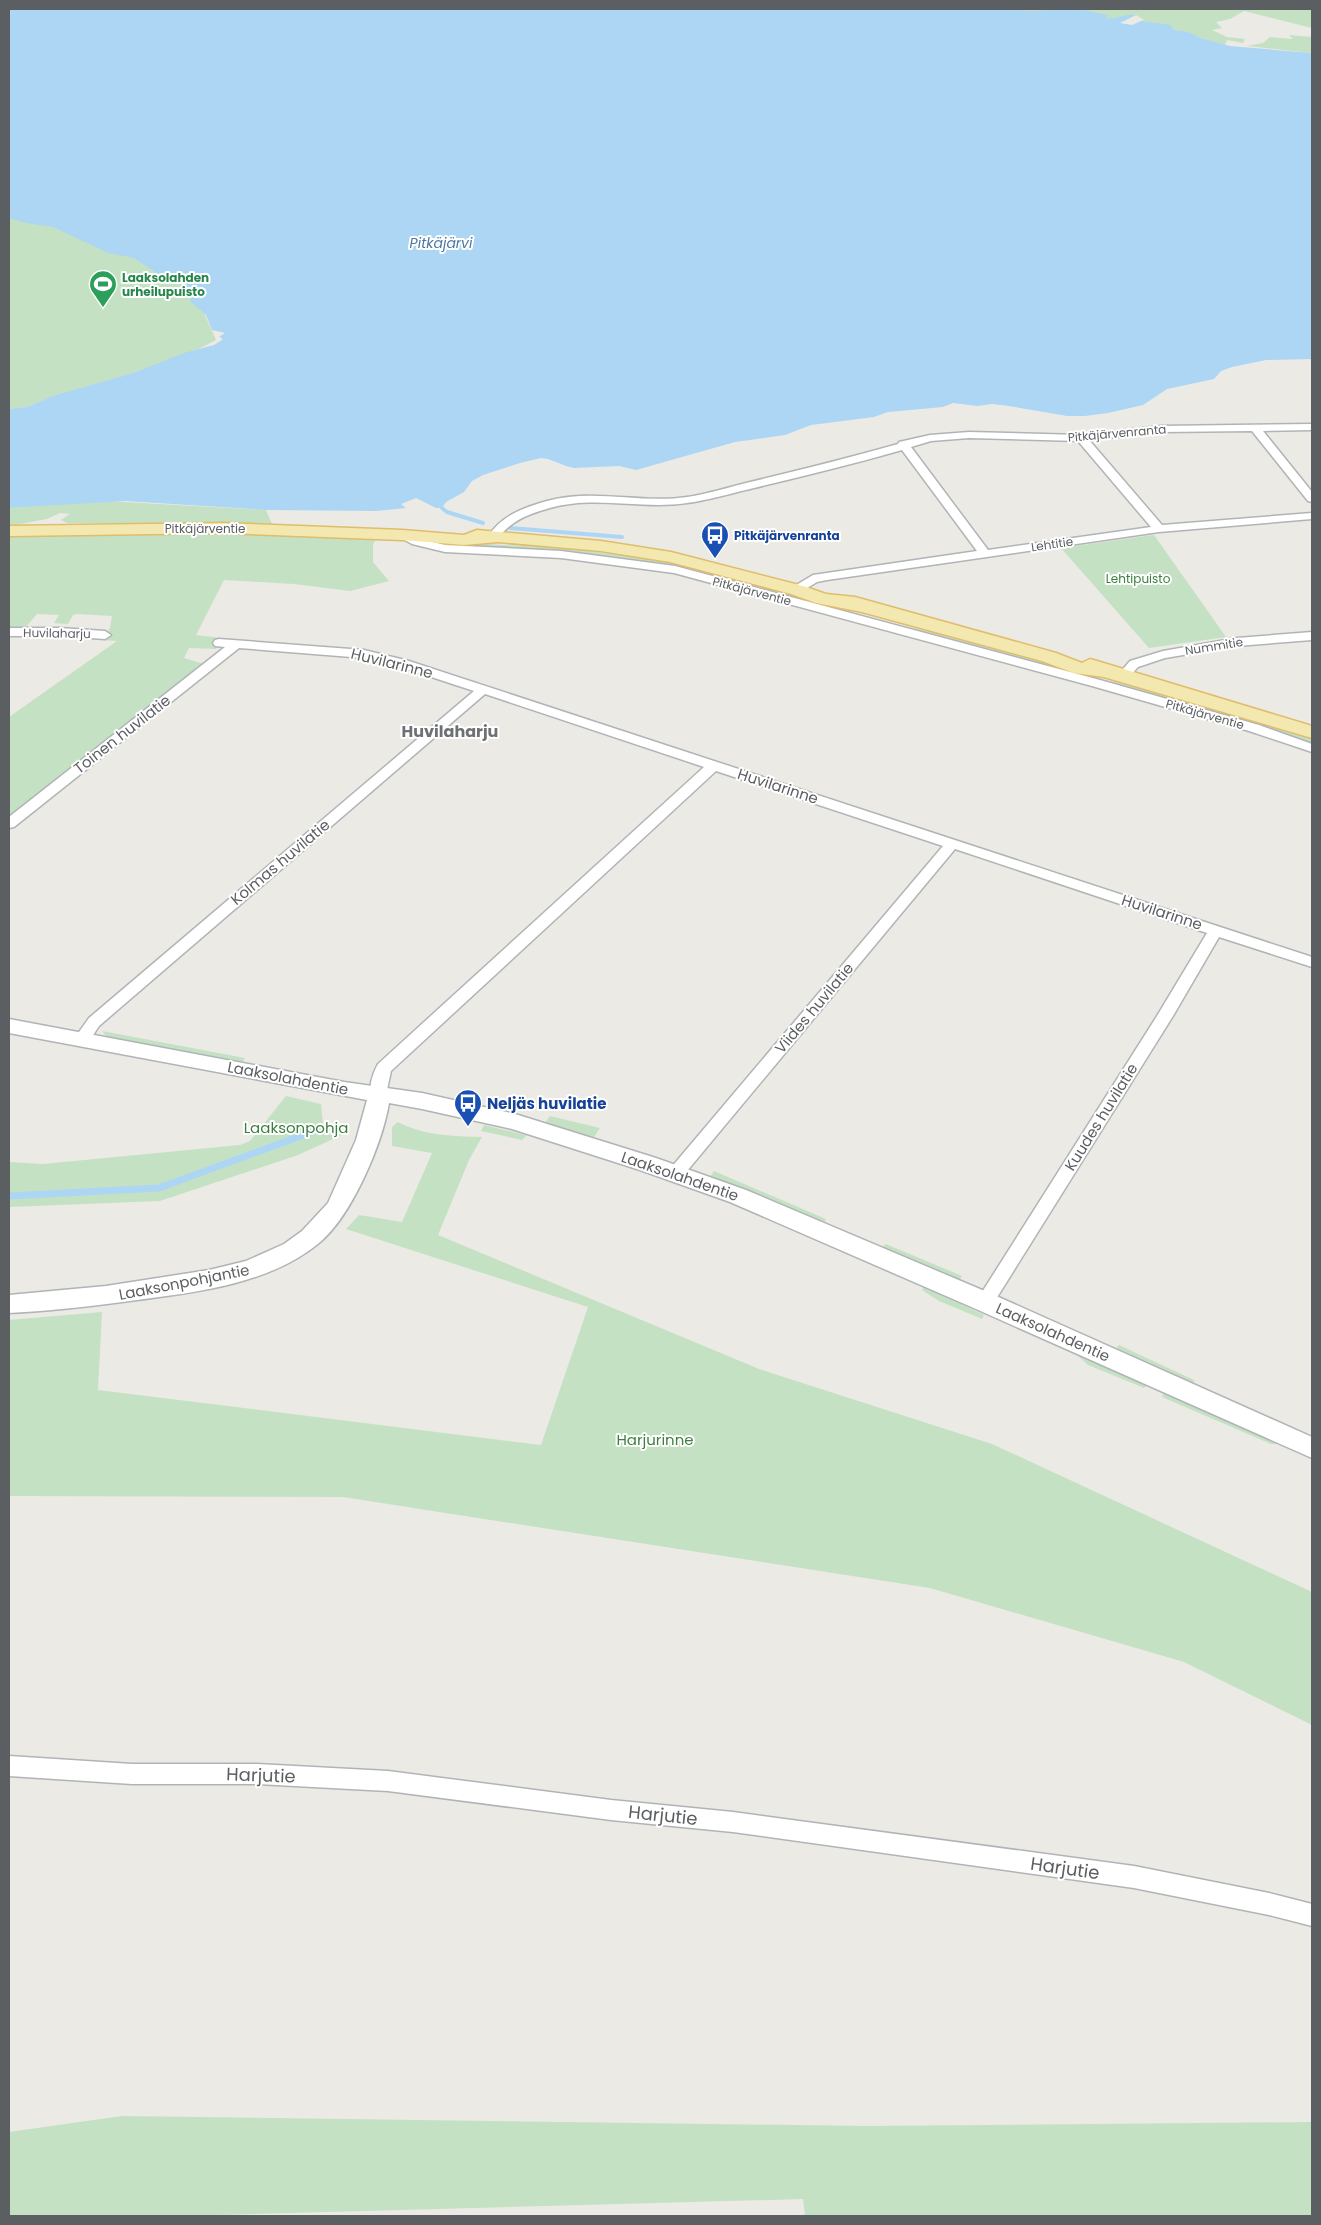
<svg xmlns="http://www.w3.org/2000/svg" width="1321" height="2225" font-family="Poppins,sans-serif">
	<rect width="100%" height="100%" fill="#eceae4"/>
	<!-- green -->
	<g fill="#c4e1c3">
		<polygon points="988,9 1312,9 1312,28 1244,11 1230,19 1216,22 1222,28 1212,30 1227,37 1245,39 1243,43 1227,40 1225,45 1174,30 1172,27 1141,21 1144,20 1136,15 1119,23"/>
		<polygon points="1289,35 1312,37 1312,53 1247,46 1263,43 1270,37 1293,39"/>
		<polygon points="9,187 173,243 216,340 197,350 133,373 46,399 27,407 9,409"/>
		<polygon points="107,501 266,510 272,524 67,523 61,520 70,514 60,513 47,519 9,526 9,508"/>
		<polygon points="195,533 376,539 373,544 373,562 389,581 350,591 294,584 224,580 196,635 221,638 216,649 189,648 184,658 211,666 9,821 9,717 117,641 103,640 110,628 112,616 77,614 73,615 68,624 54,623 59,615 37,614 25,628 9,629 9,537"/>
		<polygon points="1154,535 1226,637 1149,648 1061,548"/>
		<polygon points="468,543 563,548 663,560 824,603 821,608 647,563 564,552 468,546"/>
		<polygon points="831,606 896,626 931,631 1087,675 1078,676 828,610"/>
		<polygon points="1111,681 1158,692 1291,731 1312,737 1312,744 1248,723 1114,685"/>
		<polygon points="102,1031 245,1058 243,1062 113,1038 106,1036"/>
		<polygon points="286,1096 321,1104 323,1124 344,1134 298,1155 160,1201 9,1207 9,1162 43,1164 240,1145 250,1141"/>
		<polygon points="550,1116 600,1128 594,1137 545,1123"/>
		<path d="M 398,1122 C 424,1136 454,1136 482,1137 L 469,1160 L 438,1235 L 759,1369 L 992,1444 L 1312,1592 L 1312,1725 L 1184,1662 L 930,1588 L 343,1497 L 9,1496 L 9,1320 L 102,1312 L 98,1390 L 541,1445 L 588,1307 L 346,1229 L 359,1215 L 402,1222 L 432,1153 L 392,1146 L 392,1127 Z"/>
		<polygon points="484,1125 525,1135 526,1136 522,1140 481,1131"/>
		<polygon points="714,1171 826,1219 824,1223 710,1177"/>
		<polygon points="886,1244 962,1276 959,1281 881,1248"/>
		<polygon points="924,1286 984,1315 982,1319 939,1301 922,1290"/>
		<polygon points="1119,1345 1194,1380 1194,1383 1116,1348"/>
		<polygon points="1079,1354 1149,1383 1144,1388 1088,1365 1078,1356"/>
		<polygon points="1165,1391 1273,1440 1278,1444 1271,1444 1162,1397"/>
		<polygon points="122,2116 865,2126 1312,2122 1312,2216 805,2216 803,2199 185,2216 9,2216 9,2132"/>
	</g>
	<!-- water -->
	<path fill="#acd6f4" d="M 9,9 L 1008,9 L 1029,11 L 1079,9 L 1108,15 L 1106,18 C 1116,20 1125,13 1136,15 L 1120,23 L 1132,25 L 1141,21 L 1171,25 L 1174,30 L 1188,32 L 1201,38 L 1230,46 L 1312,53 L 1312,359 L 1266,360 L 1232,367 L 1221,371 L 1214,379 L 1167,389 L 1143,405 L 1108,413 L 1085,416 L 1067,416 L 1009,406 L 992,404 L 977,406 L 953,403 L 943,407 L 888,412 L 874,417 L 811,425 L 785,435 L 735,442 L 636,470 L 619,466 L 574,468 L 566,466 L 548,459 L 541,458 L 520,463 L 483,475 L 472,481 L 464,492 L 446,502 L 442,508 L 436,508 L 416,498 L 401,504 L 406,508 L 376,511 L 266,510 L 125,501 L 9,508 L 9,409 L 27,407 L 53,396 L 133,373 L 184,353 L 214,345 L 222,340 L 222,338 L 219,337 L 225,333 L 212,330 L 206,315 L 190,301 L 192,289 L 163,277 L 134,258 L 108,253 L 53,227 L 26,223 L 9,218 Z"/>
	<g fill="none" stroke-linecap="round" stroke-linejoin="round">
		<!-- stream-far1 -->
		<g stroke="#acd6f4" stroke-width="4">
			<polyline points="442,508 447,512 483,523"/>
			<polyline points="510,528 622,537"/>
		</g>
		<!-- stream -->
		<polyline stroke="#acd6f4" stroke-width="7" points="9,1196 159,1188 317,1130"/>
		<!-- street casing -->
		<g stroke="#b1b4b7" stroke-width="3">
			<g id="street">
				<path d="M 1312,424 L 1312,430 L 1263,431 L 1312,492 L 1312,502 L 1308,501 L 1252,431 L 1161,432 L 1089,440 L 1162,525 L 1312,513 L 1312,519 L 1159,532 L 827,580 L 817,582 L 797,594 L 793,593 L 791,590 L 793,587 L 813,575 L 977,551 L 902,450 C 853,464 804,476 754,488 C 732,493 710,500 687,503 C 642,510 595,495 550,508 C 528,514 510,521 497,540 L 489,540 L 487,538 C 501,516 522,508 547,501 C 593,488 641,504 687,497 C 708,494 729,487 750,482 C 800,470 849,458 898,444 L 899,442 L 930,435 L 969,432 L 1081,435 L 1161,426 ZM 969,438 L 1078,441 L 1151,527 L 988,550 L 911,447 L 931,441 Z"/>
				<polygon points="402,532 420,539 445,545 561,551 675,566 1100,680 1259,725 1312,744 1312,752 1249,731 1092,686 674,573 561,558 445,552 412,544 396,535 398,533"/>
				<polygon points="9,628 60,628 105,631 111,635 105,639 60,636 9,636"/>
				<polygon points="1312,632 1312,640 1237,646 1165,658 1138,667 1127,679 1123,680 1117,676 1130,661 1163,651 1237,638"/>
				<path d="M 219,639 L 364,650 L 409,661 L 1312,957 L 1312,967 L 1219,937 L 1173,1016 L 991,1307 L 985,1309 L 979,1307 L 976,1302 L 979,1297 L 1157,1016 L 1207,933 L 955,849 L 682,1177 L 676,1179 L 670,1177 L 668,1173 L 670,1169 L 943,846 L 716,771 L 391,1071 L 385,1099 L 379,1100 L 373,1099 C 367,1089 373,1073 378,1064 L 704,767 L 485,694 L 99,1026 L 88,1043 L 76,1043 L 74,1039 L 89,1018 L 474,691 L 401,667 L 364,658 L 239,648 L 14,827 L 9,828 L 9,817 L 225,647 L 215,646 L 213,643 L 215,640 Z"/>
				<polygon points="9,1756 132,1764 257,1764 388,1771 611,1800 733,1812 1134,1866 1269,1893 1312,1904 1312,1926 1269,1915 1134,1888 733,1832 611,1820 388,1791 257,1784 132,1784 9,1776"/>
			</g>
		</g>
		<!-- secondary casing -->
		<g stroke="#b0b3b7" stroke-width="3">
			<path id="secondary" d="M 9,1019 L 344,1082 L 422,1093 L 515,1114 L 656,1158 L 746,1190 L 994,1295 L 1312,1437 L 1312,1458 L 976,1309 L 730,1202 L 640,1170 L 512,1129 L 422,1109 L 389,1103 C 382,1145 351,1217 319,1243 C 269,1284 198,1292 137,1300 C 94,1306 51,1311 9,1313 L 9,1295 L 106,1286 L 209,1270 L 246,1261 L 284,1244 L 302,1231 L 328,1203 L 356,1140 L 367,1100 L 9,1033 Z"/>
		</g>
		<!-- primary casing -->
		<g stroke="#dfbd6a" stroke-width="3">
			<polygon id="primary" points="224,523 402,530 464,535 477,530 601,541 671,552 803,586 826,594 855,597 1056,653 1082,663 1090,659 1097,661 1312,726 1312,738 1104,677 1074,673 1042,661 862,612 816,603 791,594 670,562 601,551 498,542 464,545 402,540 224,533 9,536 9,526"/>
		</g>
		<!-- street -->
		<use href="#street" fill="#fff" fill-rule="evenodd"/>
		<!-- secondary -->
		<use href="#secondary" fill="#fff" fill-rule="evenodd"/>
		<!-- primary -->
		<use href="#primary" fill="#f4e8b1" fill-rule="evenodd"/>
	</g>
	<!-- icons -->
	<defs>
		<g id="stadium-pin" transform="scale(1.4375)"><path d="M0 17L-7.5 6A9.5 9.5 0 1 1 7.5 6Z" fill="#2e9e5b" stroke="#fff"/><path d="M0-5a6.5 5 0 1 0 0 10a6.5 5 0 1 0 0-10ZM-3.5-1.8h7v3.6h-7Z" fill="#fff"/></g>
		<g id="bus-pin" transform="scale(1.4375)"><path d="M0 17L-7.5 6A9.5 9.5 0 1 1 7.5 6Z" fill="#1a4fb4" stroke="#fff"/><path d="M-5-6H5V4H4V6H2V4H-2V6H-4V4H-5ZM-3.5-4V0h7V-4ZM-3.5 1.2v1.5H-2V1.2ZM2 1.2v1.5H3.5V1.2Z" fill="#fff"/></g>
	</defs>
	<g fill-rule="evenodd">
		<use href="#stadium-pin" x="103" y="284"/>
		<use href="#bus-pin" x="715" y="535"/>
		<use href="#bus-pin" x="468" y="1103"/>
	</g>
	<g text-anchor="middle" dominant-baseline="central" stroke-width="4" stroke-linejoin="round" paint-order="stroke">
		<!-- far-leisure labels -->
		<g font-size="12" font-weight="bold" fill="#27864d" stroke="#fff" text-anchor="start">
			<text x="122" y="277">Laaksolahden<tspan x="122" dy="14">urheilupuisto</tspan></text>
		</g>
		<!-- far-street labels -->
		<g font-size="12" fill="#5c5f62" stroke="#fff">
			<text transform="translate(1117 433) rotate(-5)">Pitkäjärvenranta</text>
			<text x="205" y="528">Pitkäjärventie</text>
			<text transform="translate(1052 544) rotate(-8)">Lehtitie</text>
			<text transform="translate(752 591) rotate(15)">Pitkäjärventie</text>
			<text transform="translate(57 633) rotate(1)">Huvilaharju</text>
			<text transform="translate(1214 646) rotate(-9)">Nummitie</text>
			<text transform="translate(1205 714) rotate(16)">Pitkäjärventie</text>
		</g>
		<!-- far-transit labels -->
		<g font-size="12" font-weight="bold" fill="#164399" stroke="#fff" text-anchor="start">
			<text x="734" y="535">Pitkäjärvenranta</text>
		</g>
		<!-- far-park labels -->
		<g font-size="12" fill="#3f7e41" stroke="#fff">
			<text x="1138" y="578">Lehtipuisto</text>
		</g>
		<!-- far-water labels -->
		<g font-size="14" font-style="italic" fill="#4c78a3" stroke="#fff">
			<text x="441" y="243">Pitkäjärvi</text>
		</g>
		<!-- street labels -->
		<g font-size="15" fill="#5c5f62" stroke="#fff">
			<text transform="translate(392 663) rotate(14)">Huvilarinne</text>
			<text transform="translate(122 734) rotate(-38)">Toinen huvilatie</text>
			<text transform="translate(778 786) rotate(18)">Huvilarinne</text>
			<text transform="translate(280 862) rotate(-40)">Kolmas huvilatie</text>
			<text transform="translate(1162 912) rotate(18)">Huvilarinne</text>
			<text transform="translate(814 1008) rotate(-50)">Viides huvilatie</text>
			<text transform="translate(288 1078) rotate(11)">Laaksolahdentie</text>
			<text transform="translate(1101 1117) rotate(-58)">Kuudes huvilatie</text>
			<text transform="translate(680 1176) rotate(19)">Laaksolahdentie</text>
			<text transform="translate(184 1282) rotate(-11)">Laaksonpohjantie</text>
			<text transform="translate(1053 1332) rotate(24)">Laaksolahdentie</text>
		</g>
		<!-- transit labels -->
		<g font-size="15" font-weight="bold" fill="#164399" stroke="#fff" text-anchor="start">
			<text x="487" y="1103">Neljäs huvilatie</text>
		</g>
		<!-- park labels -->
		<g font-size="15" fill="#3f7e41" stroke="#fff">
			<text x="296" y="1127">Laaksonpohja</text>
			<text x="655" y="1439">Harjurinne</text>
		</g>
		<!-- neighbourhood labels -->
		<g font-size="16" font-weight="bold" fill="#6d7174" stroke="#fff">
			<text x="450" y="731">Huvilaharju</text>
		</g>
		<!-- near-street labels -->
		<g font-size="18" fill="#5c5f62" stroke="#fff">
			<text transform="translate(261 1775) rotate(2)">Harjutie</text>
			<text transform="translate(663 1815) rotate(6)">Harjutie</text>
			<text transform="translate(1065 1868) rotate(8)">Harjutie</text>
		</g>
	</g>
	<!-- border -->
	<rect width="1321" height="2225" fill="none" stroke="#5c5f62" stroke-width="20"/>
</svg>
